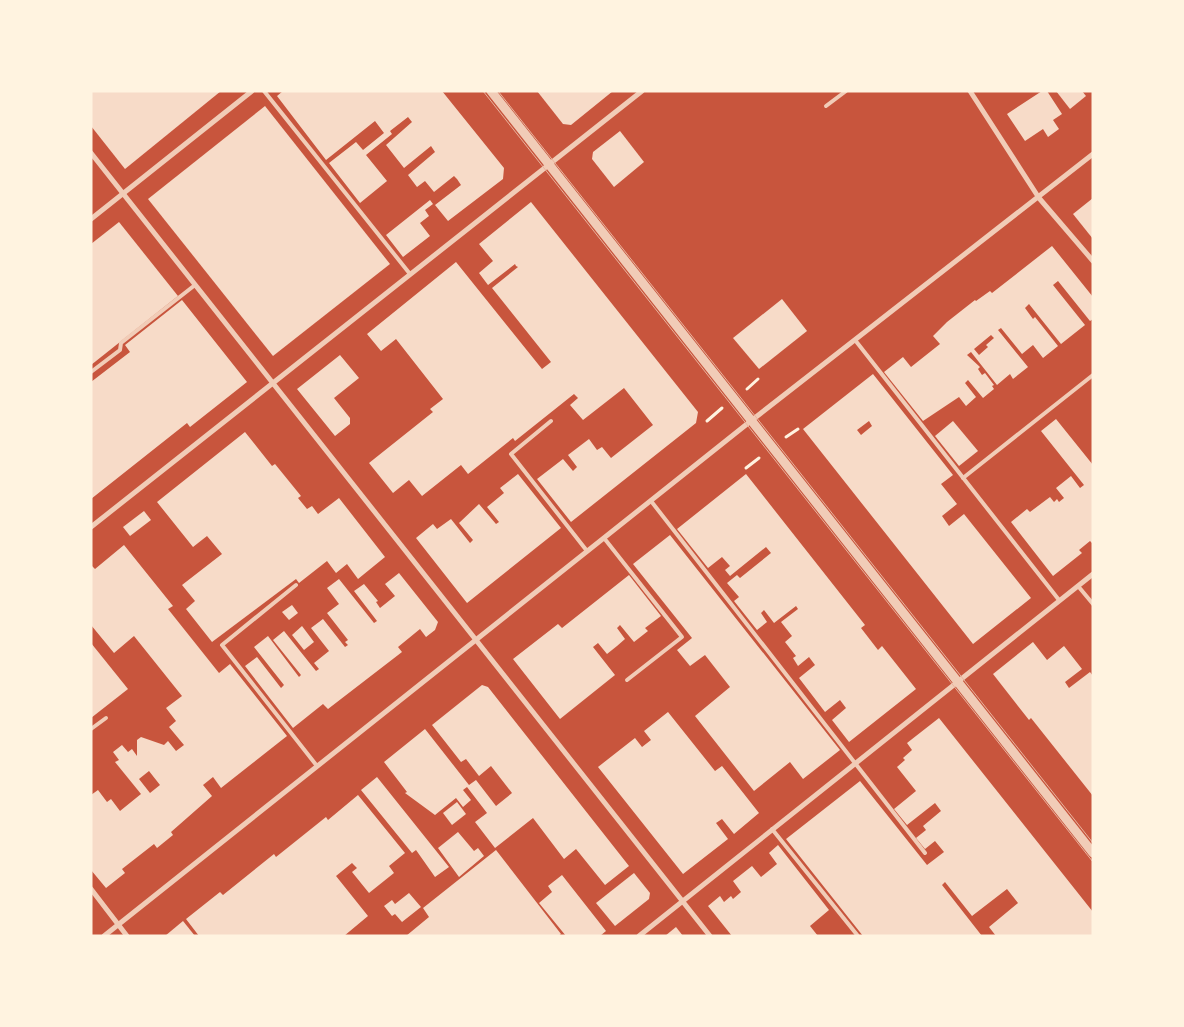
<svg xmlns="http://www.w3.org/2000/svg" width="1184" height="1027" font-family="'DejaVu Sans',sans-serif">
	<rect width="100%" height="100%" fill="#c8553d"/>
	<!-- building -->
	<g fill="#f7dbc8" fill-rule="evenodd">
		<polygon points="91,91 221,91 125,169 91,126"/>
		<polygon points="283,91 442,91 504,168 503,179 448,221 435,205 461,185 457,179 454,176 434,192 425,181 417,187 408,175 435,152 431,146 404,168 386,145 412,122 408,117 390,131 392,134 366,155 387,181 360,203 329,163 356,142 363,150 384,133 375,121 326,160 277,96"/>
		<polygon points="537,91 613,91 571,125 563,124"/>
		<polygon points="1042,91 1047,91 1062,114 1053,120 1059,129 1048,137 1043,129 1025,141 1007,114"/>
		<polygon points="1056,91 1082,91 1086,96 1070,109"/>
		<polygon points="265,106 390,264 273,356 148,199"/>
		<polygon points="620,131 644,162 614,187 592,159 593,152"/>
		<polygon points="1093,198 1093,239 1073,214"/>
		<polygon points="430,200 433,204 425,210 429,216 420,223 430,236 403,257 386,235"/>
		<polygon points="531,202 698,412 696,423 571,522 537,479 563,459 573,471 577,467 568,455 589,439 597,450 602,447 611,458 653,425 624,388 583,420 570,405 578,398 574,394 515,441 513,438 468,474 461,465 422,496 409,480 393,493 369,463 433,412 430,409 443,399 396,339 381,351 367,334 456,262 542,369 551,362 492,288 518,267 516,266 515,264 488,285 479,273 493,261 479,244"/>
		<polygon points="119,222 178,296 91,365 91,244"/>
		<path d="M 1052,246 L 1093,297 L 1093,319 L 1090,321 L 1058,281 L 1053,285 L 1085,325 L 1061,344 L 1029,304 L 1025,308 L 1033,319 L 1035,317 L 1058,346 L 1043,358 L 1033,345 L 1022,354 L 1001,328 L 998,330 L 1028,367 L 1013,379 L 1010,374 L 997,385 L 971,352 L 967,355 L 980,367 L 978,369 L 982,375 L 985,373 L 994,385 L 992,386 L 994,389 L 983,398 L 968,380 L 965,383 L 976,397 L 966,406 L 959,397 L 923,421 L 884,372 L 903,357 L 911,367 L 940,344 L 933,336 L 947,322 L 975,300 L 976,301 L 990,291 L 992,293 ZM 991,335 L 994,338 L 986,345 L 988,347 L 979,355 L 974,349 Z"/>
		<polygon points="782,299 807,331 759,369 733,338"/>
		<polygon points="182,300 247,382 190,427 187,423 91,499 91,382 130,352 125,345"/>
		<polygon points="340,355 359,378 334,398 350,418 350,424 335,436 297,389"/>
		<path d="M 873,374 L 953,475 L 941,484 L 957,504 L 942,516 L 949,526 L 964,514 L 1031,598 L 973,644 L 803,429 ZM 869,421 L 872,426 L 861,435 L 857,430 Z"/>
		<polygon points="1056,419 1093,465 1093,544 1090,541 1079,550 1082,553 1053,576 1011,522 1027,509 1030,512 1050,497 1054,502 1057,499 1059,502 1064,498 1056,488 1071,476 1080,488 1084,485 1041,431"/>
		<polygon points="953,421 978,451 959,466 935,436"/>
		<polygon points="245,432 272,466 275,464 301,496 298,498 307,509 312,506 318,514 339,498 385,557 358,579 347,564 336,573 327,561 299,583 296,579 212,642 186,609 195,601 182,585 222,554 207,536 193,547 157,502"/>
		<polygon points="518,474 561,528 467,603 416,538 433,524 437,529 451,519 470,543 473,540 459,523 479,504 496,524 499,522 487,507 504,493 500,488"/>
		<polygon points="746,474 865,625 861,628 878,650 882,646 916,689 849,742 832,720 846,708 840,700 825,712 799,678 815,665 809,657 798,666 793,658 796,656 785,642 792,636 781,622 798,609 796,606 774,623 764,610 761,613 767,622 757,630 734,601 739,597 727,583 737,575 740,578 771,553 766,547 730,576 725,570 730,566 722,557 708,568 677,529"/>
		<polygon points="144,511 151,520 130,536 123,527"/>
		<polygon points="670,535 840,750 803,779 790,762 754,791 695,716 730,687 705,655 690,666 677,650 692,638 633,564"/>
		<path d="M 124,545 L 173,606 L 168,609 L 219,673 L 230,664 L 287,736 L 221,788 L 213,777 L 203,785 L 212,796 L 171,832 L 173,835 L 157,848 L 154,844 L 122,869 L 125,873 L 106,888 L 91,870 L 91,795 L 98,790 L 107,802 L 111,799 L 120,811 L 141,794 L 115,762 L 119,760 L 113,752 L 122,745 L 128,752 L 132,749 L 137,756 L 137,740 L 141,737 L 164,745 L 168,741 L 176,751 L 184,745 L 169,727 L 176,721 L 166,708 L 182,696 L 134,636 L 114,653 L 91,625 L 91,565 L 95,569 ZM 149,771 L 160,785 L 150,793 L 139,779 Z"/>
		<polygon points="399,573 438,622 435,630 426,637 420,629 398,647 402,652 328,709 323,704 293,728 245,666 257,657 281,688 284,685 254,647 268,636 299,677 301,675 273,640 284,631 316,671 319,669 314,663 329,651 311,628 323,619 345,647 348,645 345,642 348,640 327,613 339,604 327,588 339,579 374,623 377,621 354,591 364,584 378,601 376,602 380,608 395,596 385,584"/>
		<polygon points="629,575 661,616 645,628 648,631 634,642 620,625 617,628 625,639 617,646 607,654 598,643 593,647 615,675 560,719 513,659 558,624 562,628"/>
		<polygon points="292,605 298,613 289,620 282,612"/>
		<polygon points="302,626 314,642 304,650 292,635"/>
		<polygon points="1033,642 1047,660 1064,646 1082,669 1065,682 1069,688 1090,672 1093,676 1093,796 1031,718 1029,720 993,674"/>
		<polygon points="91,643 128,689 91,718"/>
		<polygon points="482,685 488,687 629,866 605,885 576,849 564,859 533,818 495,848 475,822 487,813 467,787 463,790 471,800 463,807 456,798 435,815 405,793 407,792 384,762 425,729 469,785 476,780 496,806 512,793 491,766 479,776 466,759 461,762 432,725"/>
		<polygon points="668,712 715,771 722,766 759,813 734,834 722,819 716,823 728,839 683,874 598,767 635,738 642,747 651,740 644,731"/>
		<polygon points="939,718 1093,912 1093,936 996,936 989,927 1018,903 1007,889 972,916 945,882 942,885 982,936 863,936 786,839 860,781 927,865 944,852 935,841 925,849 916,838 926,830 923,826 941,811 935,803 907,825 894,809 916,791 897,767 905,760 903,758 912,750 907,743"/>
		<polygon points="377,777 449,867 435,877 416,850 412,853 361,790"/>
		<polygon points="358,795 405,853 389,866 394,873 369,893 352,872 357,868 352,863 336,876 368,916 344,936 199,936 186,919 220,892 223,895 274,854 276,857 326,817 328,820"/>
		<polygon points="457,802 466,814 452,825 443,813"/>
		<polygon points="458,832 474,851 478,848 484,856 459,877 438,848"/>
		<polygon points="778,845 829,910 810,926 818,936 732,936 708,906 720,896 724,902 731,896 733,899 741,892 733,881 752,866 761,877 777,864 769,853"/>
		<polygon points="496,850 561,934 558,936 406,936 429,917 423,908"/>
		<polygon points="634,873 650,893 649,899 615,926 596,903"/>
		<polygon points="562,875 606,931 600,936 566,936 539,903 552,892 548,886"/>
		<polygon points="409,893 421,907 402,922 395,914 392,916 384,906 392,900 395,904"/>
		<polygon points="183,921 195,936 165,936"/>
		<polygon points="676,927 683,936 665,936"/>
	</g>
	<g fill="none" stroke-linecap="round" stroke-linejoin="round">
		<!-- path -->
		<g stroke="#fff3e0" stroke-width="3">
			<polyline points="747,389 758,379"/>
			<polyline points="707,421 722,408"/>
			<polyline points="786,437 798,429"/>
			<polyline points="746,468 759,458"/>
		</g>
		<!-- service -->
		<g stroke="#f1ccb7" stroke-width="4">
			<polyline points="264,91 410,274"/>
			<polyline points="826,106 846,91"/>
			<polyline points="855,340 1059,600"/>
			<polyline points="91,372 120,350 121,343 195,285"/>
			<polyline points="551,421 511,454 587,551"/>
			<polyline points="963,478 1093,375"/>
			<polyline points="651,501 925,853"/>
			<polyline points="604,538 682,637 627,680"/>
			<polyline points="296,585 222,645 317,766"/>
			<polyline points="1078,586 1093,604"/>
			<polyline points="91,729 106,718"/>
			<polyline points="772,829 858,936"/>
		</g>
		<!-- minor -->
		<g stroke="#f1ccb7" stroke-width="5">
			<polyline points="970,91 1039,198 1093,261"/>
			<polyline points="91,153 710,936"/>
			<polyline points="91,219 252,91"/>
			<polyline points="91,527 642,91"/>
			<polyline points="91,889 127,936"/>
			<polyline points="104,936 747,424 1093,154"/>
			<polyline points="639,936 1093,574"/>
		</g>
		<!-- tertiary -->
		<polyline stroke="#f1ccb7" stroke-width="9" points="491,91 1093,853"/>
		<!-- tram -->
		<g stroke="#e9b49f" stroke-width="1">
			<polyline points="483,91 1093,862"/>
			<polyline points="498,91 1093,843"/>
		</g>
	</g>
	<!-- border -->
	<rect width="1184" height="1027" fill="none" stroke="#fff3e0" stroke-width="185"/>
</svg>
